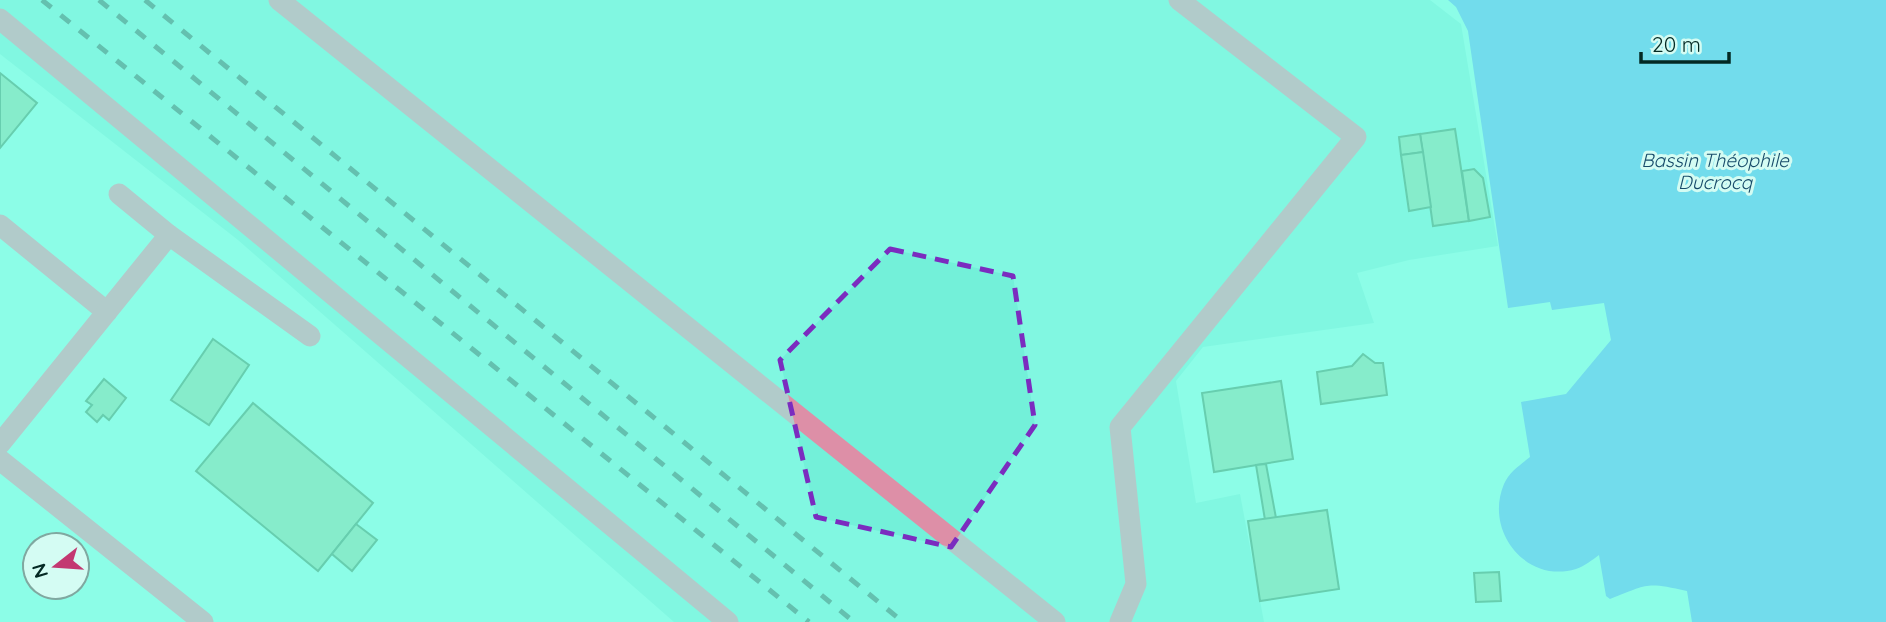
<svg xmlns="http://www.w3.org/2000/svg" width="1886" height="622" font-family="Quicksand,sans-serif">
	<rect width="100%" height="100%" fill="#8cfde7"/>
	<!-- built -->
	<polygon fill="#73f0d9" points="0,0 1430,0 1461,24 1498,246 1409,260 1357,273 1374,323 1203,347 1176,381 1196,503 1240,494 1264,622 674,622 238,240 0,54"/>
	<!-- water -->
	<path fill="#53b3f1" d="M 1448,0 L 1886,0 L 1886,622 L 1692,622 L 1687,591 C 1645,582 1649,584 1610,599 L 1606,596 L 1599,555 C 1592,560 1585,566 1576,569 C 1526,584 1484,531 1504,484 C 1509,472 1520,465 1530,457 L 1521,402 L 1566,394 L 1611,340 L 1604,303 L 1552,310 L 1550,302 L 1508,308 L 1468,31 L 1456,7 Z"/>
	<!-- building -->
	<g fill="#7fd7a9" stroke="#3a956a" stroke-width="2">
		<polygon points="0,73 37,103 0,148"/>
		<polygon points="1455,129 1469,221 1433,226 1420,134"/>
		<polygon points="1420,134 1423,152 1401,155 1399,137"/>
		<polygon points="1423,152 1431,207 1409,211 1401,155"/>
		<polygon points="1474,169 1483,178 1490,217 1469,221 1462,171"/>
		<polygon points="213,339 249,365 209,425 171,400"/>
		<polygon points="1363,354 1375,363 1383,363 1387,395 1321,404 1317,372 1352,366"/>
		<polygon points="104,379 126,398 109,420 103,415 97,422 86,412 92,405 86,401"/>
		<polygon points="1281,381 1293,459 1214,472 1202,393"/>
		<polygon points="253,403 373,503 318,571 196,471"/>
		<polygon points="1266,464 1276,518 1265,520 1256,465"/>
		<polygon points="1327,510 1339,589 1260,601 1248,521"/>
		<polygon points="356,524 377,540 352,571 332,554"/>
		<polygon points="1499,572 1501,601 1476,602 1474,573"/>
	</g>
	<g fill="none" stroke-linecap="round" stroke-linejoin="round">
		<!-- minor -->
		<g stroke="#dd8fa7" stroke-width="21">
			<polyline points="279,0 1055,622"/>
			<polyline points="0,19 728,622"/>
			<polyline points="119,194 169,235"/>
			<polyline points="0,225 107,312"/>
			<polyline points="0,444 169,235 310,336"/>
			<polyline points="0,460 203,622"/>
			<polyline points="1120,622 1136,584 1120,427 1356,137 1179,0"/>
		</g>
		<!-- rail -->
		<g stroke="#34766a" stroke-width="5" stroke-dasharray="12 12" stroke-linecap="butt">
			<polyline points="42,0 809,622"/>
			<polyline points="99,0 854,622"/>
			<polyline points="145,0 903,622"/>
		</g>
	</g>
	<!-- marked area -->
	<path d="M0 0H1886V622H0ZM 890,249 L 1013,276 L 1035,425 L 951,547 L 816,517 L 780,360 Z" fill="#8cfde7" fill-opacity=".55" fill-rule="evenodd"/>
	<path fill="none" stroke="#7b2cbf" stroke-width="5" stroke-dasharray="14 9" stroke-linejoin="round" d="M 890,249 L 1013,276 L 1035,425 L 951,547 L 816,517 L 780,360 Z"/>
	<g text-anchor="middle" dominant-baseline="central" stroke-width="6" stroke-linejoin="round" paint-order="stroke">
		<!-- water labels -->
		<g font-size="19" font-style="italic" fill="#174b6a" stroke="#d4fcf3">
			<text x="1715" y="160">Bassin Théophile<tspan x="1715" dy="22">Ducrocq</tspan></text>
		</g>
	</g>
	<!-- north arrow -->
	<g transform="translate(56 566) rotate(253)"><circle r="33" fill="#d4fcf3" stroke="#80a8a0" stroke-width="2"/>
	<path d="M0-5L12 26L0 18L-12 26Z" fill="#c33871"/>
	<text y="-10" font-size="19" font-weight="bold" text-anchor="middle" fill="#032923">N</text>
	</g>
	<!-- scale -->
	<path d="M1641 52v10h88v-10" fill="none" stroke="#032923" stroke-width="3.5"/>
	<text x="1652" y="52" font-size="21" fill="#032923" stroke="#d4fcf3" stroke-width="5" paint-order="stroke">20 m</text>
</svg>
